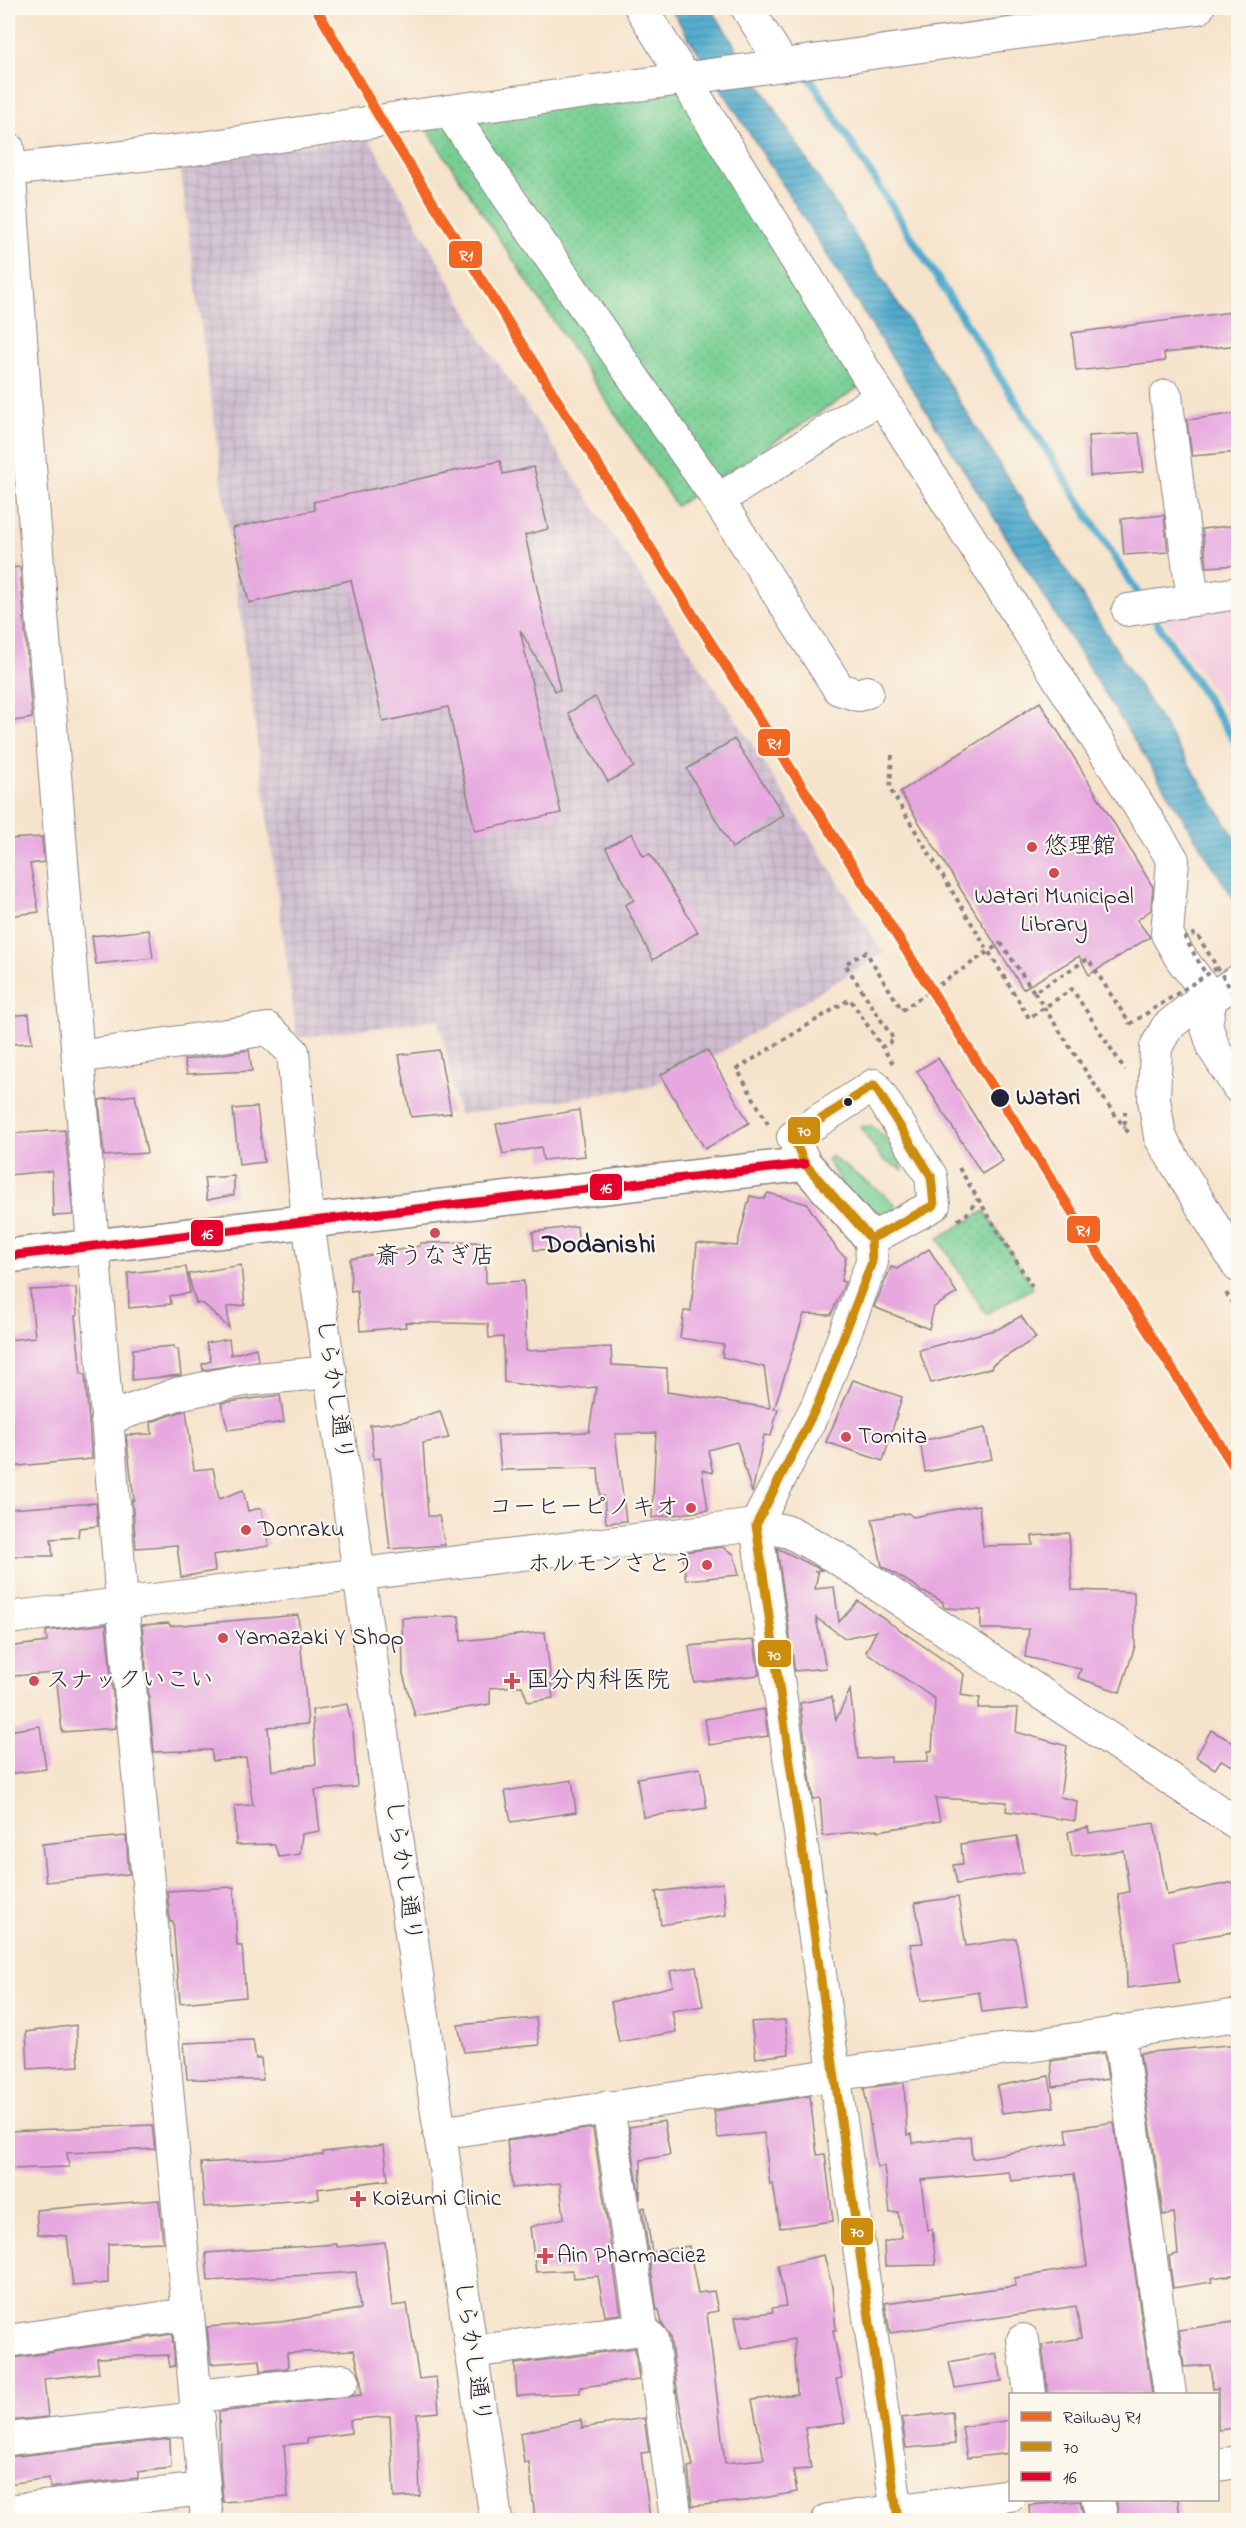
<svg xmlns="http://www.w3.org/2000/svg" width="1246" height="2528" font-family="'Indie Flower','Klee One',sans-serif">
	<defs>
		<pattern id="industrial-grid" width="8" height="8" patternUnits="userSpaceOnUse" patternTransform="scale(1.5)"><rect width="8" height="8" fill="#cfbdcf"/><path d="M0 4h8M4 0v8" fill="none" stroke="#b1a2b3"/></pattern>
		<pattern id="park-dots" width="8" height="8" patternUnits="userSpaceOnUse" patternTransform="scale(1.5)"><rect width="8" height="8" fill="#78cf94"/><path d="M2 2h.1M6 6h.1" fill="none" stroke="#68b180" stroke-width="1.8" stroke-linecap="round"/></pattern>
		<pattern id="water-rules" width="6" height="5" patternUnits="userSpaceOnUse" patternTransform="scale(1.5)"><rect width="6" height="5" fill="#4fabcd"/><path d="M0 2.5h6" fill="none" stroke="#418ba8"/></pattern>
	</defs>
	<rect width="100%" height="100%" fill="#fbf7ec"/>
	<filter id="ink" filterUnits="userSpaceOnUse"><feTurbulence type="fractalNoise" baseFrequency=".0167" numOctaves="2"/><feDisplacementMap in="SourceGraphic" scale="12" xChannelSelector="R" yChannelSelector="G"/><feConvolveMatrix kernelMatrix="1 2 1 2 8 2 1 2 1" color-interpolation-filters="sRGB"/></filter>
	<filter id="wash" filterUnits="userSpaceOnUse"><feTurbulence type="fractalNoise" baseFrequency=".008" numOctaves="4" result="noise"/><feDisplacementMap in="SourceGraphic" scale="24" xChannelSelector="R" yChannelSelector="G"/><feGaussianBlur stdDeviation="1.35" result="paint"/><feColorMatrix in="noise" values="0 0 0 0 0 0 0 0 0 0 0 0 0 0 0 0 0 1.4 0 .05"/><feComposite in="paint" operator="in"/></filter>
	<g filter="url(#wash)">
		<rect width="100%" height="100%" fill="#f6e3cb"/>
		<!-- built -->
		<polygon fill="#f3cfe0" points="1238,605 1238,727 1162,617"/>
		<!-- industrial -->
		<polygon fill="url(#industrial-grid)" points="368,136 483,341 747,736 883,953 710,1059 649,1087 458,1115 439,1019 297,1038 180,168 272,150"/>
		<!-- grass -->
		<g fill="#78cf94" stroke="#4d7868" stroke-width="1.5">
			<path d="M 872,1126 C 886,1137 897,1154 903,1170 L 883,1160 L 860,1127 Z"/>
			<polygon points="831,1156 890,1199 895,1205 895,1211 872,1220 863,1218 827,1160"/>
		</g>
		<!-- park -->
		<g fill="url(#park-dots)" stroke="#4d7868" stroke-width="1.5">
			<polygon points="681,87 865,383 676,506 424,125"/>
			<polygon points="985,1211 1033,1288 986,1314 938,1238"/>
		</g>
		<!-- water -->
		<polygon fill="url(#water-rules)" stroke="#386684" stroke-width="1.5" points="670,8 711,8 1238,842 1238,906 1049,604"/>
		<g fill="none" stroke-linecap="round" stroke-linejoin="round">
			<!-- stream -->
			<g stroke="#4fabcd" stroke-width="8">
				<polyline points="810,78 1138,594"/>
				<polyline points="1157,623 1238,746"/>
			</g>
		</g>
		<g id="blocks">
			<!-- building -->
			<g fill="#e7a8e0">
				<polygon points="1239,311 1239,345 1164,353 1165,361 1076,371 1072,333"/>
				<polygon points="1239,413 1239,452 1192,456 1187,420"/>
				<polygon points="1139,433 1144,472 1090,476 1088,436"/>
				<polygon points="500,461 503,474 534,467 548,529 525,535 560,690 555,691 520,630 561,813 475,831 448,707 383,722 351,580 249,603 232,528 315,510 313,502"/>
				<polygon points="1164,515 1168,552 1124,555 1121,519"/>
				<polygon points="1239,525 1239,565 1207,567 1202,529"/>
				<polygon points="20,567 32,718 8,722 8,568"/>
				<polygon points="595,697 634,767 608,782 568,713"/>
				<polygon points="1040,702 1153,887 1151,910 1137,920 1150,937 1089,975 1079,956 1023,989 900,792"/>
				<polygon points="734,739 784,815 732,848 687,769"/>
				<polygon points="632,833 643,856 650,854 698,932 653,960 625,905 634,900 606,848"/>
				<polygon points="42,837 44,862 30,864 39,912 8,916 8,839"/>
				<polygon points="149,930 153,958 96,964 92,936"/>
				<polygon points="29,1014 32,1043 8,1044 8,1016"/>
				<polygon points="249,1050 252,1071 187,1074 184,1060"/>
				<polygon points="439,1050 451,1113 411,1117 399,1055"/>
				<polygon points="707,1050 749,1123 705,1149 660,1075"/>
				<polygon points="938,1058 1003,1161 982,1174 917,1071"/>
				<polygon points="135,1095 147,1153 104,1156 99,1100"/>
				<polygon points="257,1107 264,1162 239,1165 233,1109"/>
				<polygon points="579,1110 585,1156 543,1160 541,1147 503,1154 496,1124"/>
				<polygon points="65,1130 73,1215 53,1216 52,1171 8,1175 8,1134"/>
				<polygon points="234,1176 234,1195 207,1200 204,1178"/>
				<polygon points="768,1193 807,1204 838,1251 846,1257 841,1281 845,1282 831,1315 804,1314 774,1409 778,1409 771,1436 764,1435 752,1493 737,1442 708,1450 713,1473 702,1470 708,1510 652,1518 656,1433 615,1434 626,1521 606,1523 604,1496 600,1496 598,1468 501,1470 497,1435 589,1432 596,1387 562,1390 504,1382 503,1337 489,1338 488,1324 405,1322 406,1327 360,1331 357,1290 351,1291 350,1259 420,1246 420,1243 485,1242 486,1283 524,1281 526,1351 611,1347 612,1365 667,1368 667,1392 770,1408 764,1367 722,1357 724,1345 680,1338 684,1311 691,1311 697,1243 737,1246 750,1196 764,1199"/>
				<polygon points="577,1226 579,1248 534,1250 533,1232"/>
				<polygon points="929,1249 957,1293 934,1307 929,1329 874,1307 891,1267 897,1269"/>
				<polygon points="241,1265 245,1305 227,1307 229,1328 204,1304 196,1303 188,1274"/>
				<polygon points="186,1267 190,1293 170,1296 171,1304 129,1308 128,1273"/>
				<polygon points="76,1288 77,1316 75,1316 81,1374 85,1374 92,1459 8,1467 8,1340 35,1337 30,1290"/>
				<polygon points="1021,1316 1036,1338 992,1365 992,1368 931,1383 919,1350 998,1329"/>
				<polygon points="229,1339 231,1355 256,1348 258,1361 203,1370 202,1364 211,1361 206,1343"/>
				<polygon points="174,1346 174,1349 178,1349 181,1375 132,1380 133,1349"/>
				<polygon points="853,1380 902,1397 883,1461 826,1442"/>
				<polygon points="280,1395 284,1422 228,1430 221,1403"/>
				<polygon points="186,1410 194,1470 213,1468 219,1499 243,1490 248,1511 261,1508 269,1546 213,1555 215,1571 181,1577 177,1545 136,1548 132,1500 134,1500 126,1435 152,1434 151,1422"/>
				<polygon points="440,1411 449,1438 423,1443 428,1516 439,1516 445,1545 390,1549 380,1458 374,1459 370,1425 408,1421"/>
				<polygon points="985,1428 992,1459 925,1472 920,1441"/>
				<polygon points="96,1503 98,1526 79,1528 78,1537 51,1539 53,1556 8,1556 8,1509"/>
				<polygon points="979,1505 983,1546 1033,1545 1032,1536 1069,1533 1072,1590 1134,1592 1135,1646 1120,1692 1078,1678 1081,1669 1025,1657 1029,1629 981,1629 981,1610 946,1608 943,1606 943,1602 927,1593 921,1592 917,1587 882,1566 872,1519 908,1513 913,1517"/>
				<polygon points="722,1547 734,1554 739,1575 686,1580 682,1552"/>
				<polygon points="777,1548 822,1570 815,1571 818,1573 815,1589 834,1587 839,1622 858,1601 964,1674 961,1695 980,1698 978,1708 1018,1708 1016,1732 1067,1746 1060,1797 1077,1801 1075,1821 1006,1811 1007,1802 935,1798 940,1821 878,1831 878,1829 823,1836 820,1798 813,1799 800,1703 832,1697 836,1720 850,1690 858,1759 891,1757 891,1762 928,1761 928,1751 932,1751 935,1699 866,1652 876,1631 845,1638 816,1618 826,1668 795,1671"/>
				<polygon points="298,1615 308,1724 268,1727 272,1771 316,1764 312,1710 347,1704 353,1730 357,1787 315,1790 320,1831 302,1834 300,1854 279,1857 274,1844 236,1845 235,1806 253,1805 246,1758 213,1761 211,1750 154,1752 142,1625 169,1623 170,1626"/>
				<polygon points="459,1616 461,1641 545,1632 553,1698 528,1702 522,1686 490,1688 490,1704 415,1716 403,1674 402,1618"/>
				<polygon points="106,1624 116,1728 62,1732 56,1673 11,1676 8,1647 47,1642 46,1631"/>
				<polygon points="754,1640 759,1675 694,1682 689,1646"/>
				<polygon points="764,1709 768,1736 709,1745 705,1719"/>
				<polygon points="40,1726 46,1769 8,1774 8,1731"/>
				<polygon points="1211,1730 1239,1746 1239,1769 1221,1760 1215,1769 1196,1757"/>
				<polygon points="700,1768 707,1808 643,1817 637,1778"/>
				<polygon points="572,1780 576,1812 511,1822 505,1791"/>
				<polygon points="1154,1823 1167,1895 1235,1882 1239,1902 1239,1931 1173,1942 1179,1982 1127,1988 1126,1942 1118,1894 1129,1892 1124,1851 1072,1856 1068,1832 1088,1827 1089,1833"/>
				<polygon points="126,1836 129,1874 46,1882 42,1844"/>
				<polygon points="1017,1836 1023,1873 957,1884 953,1865 963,1864 961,1844"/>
				<polygon points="723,1883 726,1915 661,1925 656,1892"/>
				<polygon points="234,1887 237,1946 242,1946 246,1997 180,2003 173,1922 170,1922 167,1891"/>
				<polygon points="958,1897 966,1946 1016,1938 1027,2007 982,2012 979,1992 921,2001 910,1944 923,1943 915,1903"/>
				<polygon points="696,1967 703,2006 672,2011 676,2032 619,2042 611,2002 673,1986 670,1971"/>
				<polygon points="536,2018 539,2045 464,2052 458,2025"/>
				<polygon points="785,2020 789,2054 756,2058 751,2022"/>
				<polygon points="76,2025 79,2066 28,2069 26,2032"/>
				<polygon points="253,2040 256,2059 261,2058 263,2080 187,2079 184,2043"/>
				<polygon points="1239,2044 1239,2274 1211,2278 1212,2282 1173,2288 1169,2256 1178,2254 1174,2213 1163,2215 1140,2053"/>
				<polygon points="1104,2053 1108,2079 1053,2087 1051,2061"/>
				<polygon points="1049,2076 1054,2107 1002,2113 997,2086"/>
				<polygon points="904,2083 907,2135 912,2134 913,2143 970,2136 972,2159 1068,2143 1066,2129 1114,2122 1152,2394 1048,2394 1042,2345 1081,2338 1076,2306 890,2333 885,2303 1015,2286 1015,2278 1087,2266 1074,2174 1011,2181 1009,2172 921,2180 927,2230 932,2229 936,2265 885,2266 884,2242 902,2237 898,2212 890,2213 884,2166 877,2167 864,2088"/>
				<polygon points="810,2096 817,2155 825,2154 833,2221 780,2228 773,2184 770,2185 764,2133 718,2138 714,2111"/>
				<polygon points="664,2121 670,2155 641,2160 640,2200 629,2127"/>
				<polygon points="152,2125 155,2149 67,2153 69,2167 8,2169 8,2131"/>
				<polygon points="593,2128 621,2314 605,2316 598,2276 573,2278 572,2270 536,2272 530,2227 564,2218 560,2183 512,2188 507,2141"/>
				<polygon points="384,2145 388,2180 318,2189 319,2199 204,2207 201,2163 323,2155 323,2152"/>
				<polygon points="159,2200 163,2242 108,2244 108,2283 73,2286 67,2236 38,2234 36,2210"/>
				<polygon points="645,2207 652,2252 689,2246 698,2293 714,2291 718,2311 707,2313 725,2463 764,2459 752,2400 797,2394 794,2339 741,2349 735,2317 773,2312 772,2308 786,2306 778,2265 824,2255 832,2287 836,2330 833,2330 842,2378 836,2379 845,2423 805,2428 811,2469 793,2470 797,2492 746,2501 692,2506 688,2467 693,2466 678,2397 670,2337 662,2324 659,2310 657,2310 642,2208"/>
				<polygon points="385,2242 392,2306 407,2304 419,2379 436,2377 439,2412 417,2414 420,2496 394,2498 390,2416 350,2420 351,2433 307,2439 307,2443 284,2445 288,2497 223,2502 220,2463 219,2412 361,2395 361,2379 354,2350 287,2353 288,2368 261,2371 260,2360 211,2364 207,2327 280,2322 360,2309 356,2272 208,2281 206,2253 337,2244 337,2247"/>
				<polygon points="1233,2322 1239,2351 1239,2428 1218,2430 1218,2388 1213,2389 1210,2365 1184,2367 1179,2330"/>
				<polygon points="172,2334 175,2366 170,2367 168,2355 97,2358 99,2373 44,2379 48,2417 8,2421 8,2359"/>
				<polygon points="635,2348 639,2380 580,2387 580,2393 517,2396 515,2364"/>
				<polygon points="996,2353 1002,2381 955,2388 949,2362"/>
				<polygon points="952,2412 955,2444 906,2448 902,2418"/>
				<polygon points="644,2418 649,2452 641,2453 650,2518 603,2520 603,2517 535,2520 529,2462 524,2463 520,2433 581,2420 582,2428"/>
				<polygon points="1011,2420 1011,2453 967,2458 962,2427"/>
				<polygon points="170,2439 171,2468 138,2472 138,2478 50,2488 49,2478 8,2484 8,2457"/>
				<polygon points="1178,2499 1180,2520 1119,2520 1116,2500"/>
				<polygon points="1080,2501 1084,2520 1030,2520 1029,2505"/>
				<polygon points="142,2514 143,2520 85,2520"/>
			</g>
		</g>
	</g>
	<g filter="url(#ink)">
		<use href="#blocks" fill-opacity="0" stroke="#8c8283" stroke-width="1.5"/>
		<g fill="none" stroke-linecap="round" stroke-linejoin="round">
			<!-- minor casing -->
			<g stroke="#8c8283" stroke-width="34">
				<g id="minor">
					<polyline points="641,8 881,397"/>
					<polyline points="747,8 783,65"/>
					<polyline points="449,111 718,500"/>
					<polyline points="8,148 28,441 121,1590 207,2520"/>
					<polyline points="8,170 195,149 405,117 1198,8"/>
					<polyline points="1166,396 1193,600"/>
					<polyline points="1128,610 1238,593"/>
					<polyline points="867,692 858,695 839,689 718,500 881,397 1173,860 1167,934 1180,957 1211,998 1206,1024 1214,1049 1238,1087"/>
					<polyline points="1238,981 1211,998 1197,1003 1167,1027 1156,1047 1154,1099 1160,1137 1238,1266"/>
					<polyline points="78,1057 268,1029 293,1052 308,1222 496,2520"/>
					<polyline points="805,1164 793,1137 874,1085 931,1176 934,1205 871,1239 872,1262 818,1404 756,1525 898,2520"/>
					<polyline points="107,1419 177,1394 244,1380 331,1372"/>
					<polyline points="8,1618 756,1525 790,1532 837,1558 1238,1824"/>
					<polyline points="1119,2031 1170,2394"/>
					<polyline points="439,2133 1238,2015"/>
					<polyline points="642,2329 652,2339 676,2520"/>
					<polyline points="1023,2340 1030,2394"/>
					<polyline points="8,2341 187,2314"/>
					<polyline points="471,2352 642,2329 608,2107"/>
					<polyline points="197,2396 343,2380"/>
					<polyline points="8,2439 199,2418"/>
					<polyline points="1218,2465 1238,2462"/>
					<polyline points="1098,2500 1102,2520"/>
					<polyline points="17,2510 204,2489"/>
					<polyline points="828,2520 1010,2495"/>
				</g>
			</g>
			<!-- major casing -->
			<g stroke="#8c8283" stroke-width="36">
				<polyline id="major" points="8,1256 805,1164 871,1239"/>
			</g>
			<!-- path -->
			<g stroke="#8c8283" stroke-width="4" stroke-dasharray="4.5 4.5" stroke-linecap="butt">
				<polyline points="892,755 890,789 1029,1018 1072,989 1125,1070"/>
				<polyline points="1001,943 1034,992 1088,959 1130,1024"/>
				<polyline points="893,1063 882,1047 894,1040 845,964 866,952 902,1010"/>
				<polyline points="1108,1105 1125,1128"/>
				<polyline points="1125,1111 1125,1128 1130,1135"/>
				<polyline points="768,1124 737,1069 850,999 882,1047"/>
				<polyline points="959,1168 1033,1288"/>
				<polyline points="958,1220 966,1215 978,1199"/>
				<polyline points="1226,1293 1238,1312"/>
			</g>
			<!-- minor -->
			<use href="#minor" stroke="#fff" stroke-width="32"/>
			<!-- major -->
			<use href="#major" stroke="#fff" stroke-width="33"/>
			<!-- path-bridge -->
			<g stroke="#8c8283" stroke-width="4" stroke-dasharray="4.5 4.5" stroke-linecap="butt">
				<polyline points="1204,971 1185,938 1196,933 1238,1001"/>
				<polyline points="1034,992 1108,1105"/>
				<polyline points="902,1010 1001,943"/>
				<polyline points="1130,1024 1217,968"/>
			</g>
			<!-- bus-1 casing -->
			<g stroke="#fbf7ec" stroke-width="14">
				<polyline id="bus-1" points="871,1239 934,1205 931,1176 874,1085 793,1137 805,1164 871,1239 872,1262 818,1404 756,1525 898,2520"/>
			</g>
			<!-- bus-2 casing -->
			<g stroke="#fbf7ec" stroke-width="14">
				<polyline id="bus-2" points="8,1256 805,1164"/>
			</g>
			<!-- bus-1 -->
			<use href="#bus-1" stroke="#cc8c0c" stroke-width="9"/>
			<!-- bus-2 -->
			<use href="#bus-2" stroke="#e4002b" stroke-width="9"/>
			<!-- rail-1 casing -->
			<g stroke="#fbf7ec" stroke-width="15">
				<polyline id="rail-1" points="316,8 381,120 615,492 1238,1473"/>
			</g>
			<!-- rail-1 -->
			<use href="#rail-1" stroke="#f26522" stroke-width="10"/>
		</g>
	</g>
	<!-- markers -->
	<g fill="#d1495b" stroke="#fbf7ec" stroke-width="2">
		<circle cx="1032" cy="847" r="6"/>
		<circle cx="1054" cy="873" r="6"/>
		<circle cx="435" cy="1233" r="6"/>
		<circle cx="846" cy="1437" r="6"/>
		<circle cx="691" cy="1508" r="6"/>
		<circle cx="246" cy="1530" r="6"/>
		<circle cx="707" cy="1565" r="6"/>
		<circle cx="223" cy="1638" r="6"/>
		<circle cx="34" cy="1681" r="6"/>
		<path d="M509 1672h6v6h6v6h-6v6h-6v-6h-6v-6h6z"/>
		<path d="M355 2190h6v6h6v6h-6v6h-6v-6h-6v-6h6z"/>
		<path d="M542 2247h6v6h6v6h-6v6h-6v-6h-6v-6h6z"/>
	</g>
	<g fill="#22223b" stroke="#fbf7ec" stroke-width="2">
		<circle cx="1000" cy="1098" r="10"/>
		<circle cx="848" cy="1102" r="5"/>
	</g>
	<g text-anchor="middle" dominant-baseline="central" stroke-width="4.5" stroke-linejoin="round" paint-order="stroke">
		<!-- poi labels -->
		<g font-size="24" fill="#22223b" stroke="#fbf7ec" text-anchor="start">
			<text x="1044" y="847">悠理館</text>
			<text x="1054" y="897" text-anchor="middle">Watari Municipal<tspan x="1054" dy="28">Library</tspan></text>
			<text x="435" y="1257" text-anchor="middle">斎うなぎ店</text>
			<text x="858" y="1437">Tomita</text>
			<text x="679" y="1508" text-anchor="end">コーヒーピノキオ</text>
			<text x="258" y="1530">Donraku</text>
			<text x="695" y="1565" text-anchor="end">ホルモンさとう</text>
			<text x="235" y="1638">Yamazaki Y Shop</text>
			<text x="46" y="1681">スナックいこい</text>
			<text x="526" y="1681">国分内科医院</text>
			<text x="372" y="2199">Koizumi Clinic</text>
			<text x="557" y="2256">Ain Pharmaciez</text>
		</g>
		<!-- stop labels -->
		<g font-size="24" font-weight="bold" fill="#22223b" stroke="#fbf7ec" text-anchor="start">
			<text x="1016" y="1098">Watari</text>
		</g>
		<!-- street labels -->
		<g font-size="24" fill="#22223b" stroke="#fbf7ec">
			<text transform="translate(333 1390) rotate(82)">しらかし通り</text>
			<text transform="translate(402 1871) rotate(82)">しらかし通り</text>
			<text transform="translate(471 2352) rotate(82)">しらかし通り</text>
		</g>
		<!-- quarter labels -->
		<g font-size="27" font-weight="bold" fill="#22223b" stroke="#fbf7ec">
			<text x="599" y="1245">Dodanishi</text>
		</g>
	</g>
	<g stroke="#fbf7ec" stroke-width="2">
		<rect x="448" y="240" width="35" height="29" rx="6" fill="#f26522"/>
		<rect x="757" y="728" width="34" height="29" rx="6" fill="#f26522"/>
		<rect x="787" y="1116" width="34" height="29" rx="6" fill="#cc8c0c"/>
		<rect x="589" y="1173" width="34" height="28" rx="6" fill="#e4002b"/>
		<rect x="1066" y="1215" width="35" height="29" rx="6" fill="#f26522"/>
		<rect x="190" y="1219" width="34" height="28" rx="6" fill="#e4002b"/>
		<rect x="757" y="1639" width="35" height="29" rx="6" fill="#cc8c0c"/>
		<rect x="840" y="2217" width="34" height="29" rx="6" fill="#cc8c0c"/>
	</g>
	<g font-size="16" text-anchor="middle" font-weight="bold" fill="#fff">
		<text x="466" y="260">R1</text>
		<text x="774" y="748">R1</text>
		<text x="804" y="1136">70</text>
		<text x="606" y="1193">16</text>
		<text x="1083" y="1235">R1</text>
		<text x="207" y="1239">16</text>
		<text x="774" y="1660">70</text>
		<text x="857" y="2237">70</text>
	</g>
	<!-- margin -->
	<rect width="1246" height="2528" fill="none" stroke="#fbf7ec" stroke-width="30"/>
	<!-- legend -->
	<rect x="1009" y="2393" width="210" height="108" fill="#fbf7ec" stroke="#a4a2a5" stroke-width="1.5"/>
	<rect x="1021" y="2412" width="30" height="9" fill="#f26522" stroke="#a4a2a5" stroke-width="1.5"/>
	<text x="1063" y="2423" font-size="18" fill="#22223b">Railway R1</text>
	<rect x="1021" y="2442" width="30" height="9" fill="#cc8c0c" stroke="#a4a2a5" stroke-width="1.5"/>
	<text x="1063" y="2453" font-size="18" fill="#22223b">70</text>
	<rect x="1021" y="2472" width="30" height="9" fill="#e4002b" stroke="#a4a2a5" stroke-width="1.5"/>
	<text x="1063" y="2483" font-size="18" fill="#22223b">16</text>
</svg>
